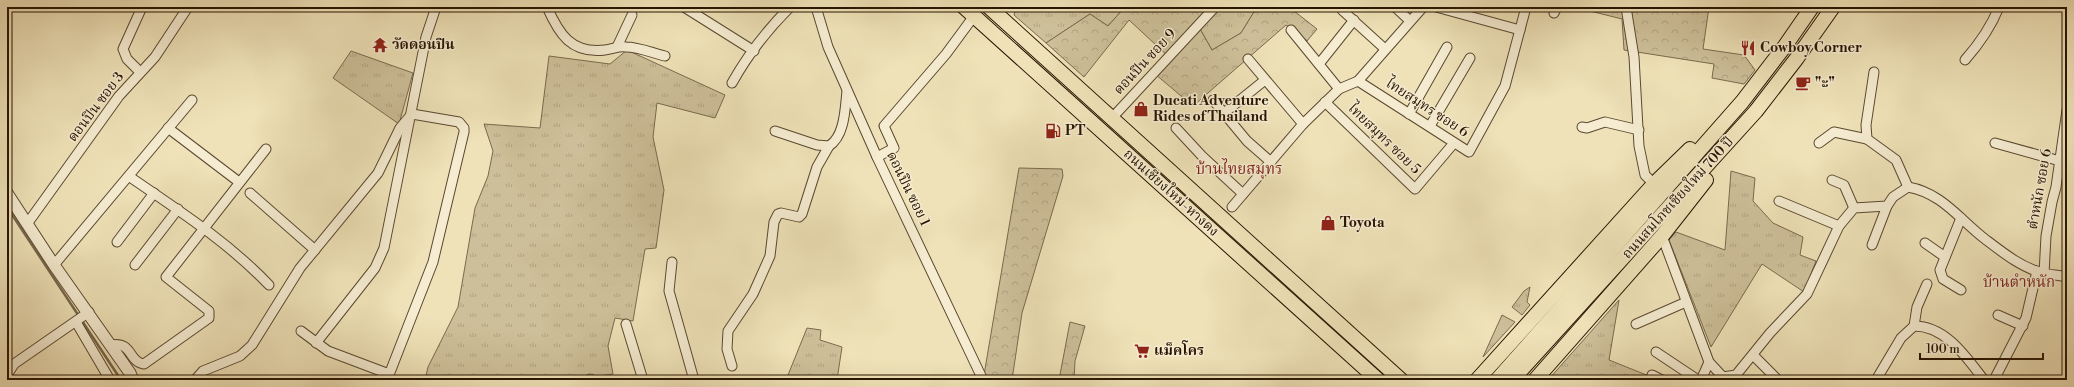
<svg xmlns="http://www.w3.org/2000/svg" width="2074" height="387" font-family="'Libre Bodoni','Noto Serif Thai',serif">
	<defs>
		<pattern id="grass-tufts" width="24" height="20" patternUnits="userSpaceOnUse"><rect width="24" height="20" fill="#cdbf99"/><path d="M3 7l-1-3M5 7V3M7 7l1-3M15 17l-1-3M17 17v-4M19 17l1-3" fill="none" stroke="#b0a382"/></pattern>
		<pattern id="forest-crowns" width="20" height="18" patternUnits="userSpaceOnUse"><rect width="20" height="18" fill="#cdbf99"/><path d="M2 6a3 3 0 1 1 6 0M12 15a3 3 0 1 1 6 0" fill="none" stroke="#b0a382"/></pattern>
	</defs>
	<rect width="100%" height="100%" fill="#efe2b8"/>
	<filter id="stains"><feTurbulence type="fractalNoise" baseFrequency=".005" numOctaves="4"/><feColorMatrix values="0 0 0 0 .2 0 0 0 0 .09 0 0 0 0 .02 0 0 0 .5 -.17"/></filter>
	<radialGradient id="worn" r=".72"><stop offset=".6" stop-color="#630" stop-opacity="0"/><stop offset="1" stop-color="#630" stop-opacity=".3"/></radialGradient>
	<!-- grass -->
	<g fill="url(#grass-tufts)" stroke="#7a6a4d">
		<polygon points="1016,7 1125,7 1108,26 1090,14 1046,43 1014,15"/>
		<polygon points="1221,7 1257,7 1241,33 1212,50 1200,29"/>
		<polygon points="627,50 725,95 715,118 657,103 653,137 664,190 656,248 645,249 633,321 615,318 608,346 613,374 574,380 425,380 428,367 458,307 475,208 488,176 493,151 484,124 540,128 549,56 610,64"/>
		<polygon points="351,51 413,73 399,124 333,78"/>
		<polygon points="1731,171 1755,178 1753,201 1773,223 1803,237 1800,255 1816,261 1804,292 1762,264 1711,347 1669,240 1676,232 1725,250"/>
		<polygon points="1530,287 1527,302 1530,305 1522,315 1512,307 1524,291"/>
		<polygon points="1619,300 1609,360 1659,380 1548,380"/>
		<polygon points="1502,315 1515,322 1483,357"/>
		<polygon points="807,328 821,330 820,340 842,347 837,380 786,380"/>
	</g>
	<!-- forest -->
	<g fill="url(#forest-crowns)" stroke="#7a6a4d">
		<polygon points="1125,7 1221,7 1200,29 1212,50 1241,33 1257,7 1289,7 1317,29 1307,41 1286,25 1193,106 1155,74 1170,58 1129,20 1084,77 1046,43 1090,14 1108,26"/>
		<polygon points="1574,7 1709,7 1703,49 1744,55 1755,70 1744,84 1712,78 1714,64 1624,50 1622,19"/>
		<polygon points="1019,168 1062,169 1063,176 1022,313 1012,380 987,380 984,375"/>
		<polygon points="1070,322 1085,326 1075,361 1074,380 1059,380"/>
	</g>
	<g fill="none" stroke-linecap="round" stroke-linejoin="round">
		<!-- stream -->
		<polyline stroke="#77664a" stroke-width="2.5" points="7,207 121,380"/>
		<!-- minor casing -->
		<g stroke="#5a482f" stroke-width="11">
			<g id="minor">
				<path d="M 547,7 C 559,34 571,54 605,50 C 613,49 618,46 626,47 C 639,47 652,53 665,56"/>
				<polyline points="684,7 754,51"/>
				<polyline points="816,7 828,47 877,157 983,380"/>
				<polyline points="1395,7 1409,20"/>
				<polyline points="1436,7 1520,30"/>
				<polyline points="1626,7 1634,57 1639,146 1645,175 1654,184"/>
				<polyline points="1342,10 1385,49"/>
				<polyline points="1554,13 1557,7"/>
				<polyline points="1291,30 1339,89"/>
				<polyline points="617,47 632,15"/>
				<polyline points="1248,59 1303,124"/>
				<path d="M 1965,60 C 1980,43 1991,27 1999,7"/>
				<polyline points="1319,64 1354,20"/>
				<polyline points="140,72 127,59 123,49 142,7"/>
				<polyline points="1874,72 1866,125 1867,139 1896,160 1908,187"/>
				<polyline points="1358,81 1469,152 1505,86 1526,7"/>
				<path d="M 732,83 C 747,56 768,29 790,7"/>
				<polyline points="1213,100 1247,141 1271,162"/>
				<polyline points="1325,102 1415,189 1454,143"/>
				<polyline points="1224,113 1265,80"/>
				<polyline points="1409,114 1447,47"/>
				<polyline points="1112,118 1215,7"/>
				<polyline points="1430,126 1470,58"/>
				<polyline points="1582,127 1587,128 1605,122 1639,130"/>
				<polyline points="168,128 239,182"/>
				<polyline points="1176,128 1202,156 1243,194"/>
				<path d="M 775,131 L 817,145 L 829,146 C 845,136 845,108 847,91"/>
				<polyline points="1819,143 1834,132 1867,139"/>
				<polyline points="1995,143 2060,161"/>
				<polyline points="877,157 894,148 884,126 946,54 974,16"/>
				<path d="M 130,177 C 178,210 228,242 269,285"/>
				<polyline points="1832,180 1844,185 1854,208"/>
				<polyline points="250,193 315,250"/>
				<polyline points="1779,201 1839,226"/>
				<polyline points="1232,207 1303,124 1339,89 1358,81 1423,7"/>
				<polyline points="27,224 119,96 155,57 188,7"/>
				<path d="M 1662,236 L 1709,362 L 1723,377 L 1736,375 L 1770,333 L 1807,294 L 1839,226 L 1854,208 L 1887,206 L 1893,197 L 1908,187 C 1942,193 1959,219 1985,239 C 2002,252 2022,268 2043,273 C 2051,275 2059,275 2067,277"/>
				<polyline points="117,242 154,193"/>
				<polyline points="1925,243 1945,257"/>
				<polyline points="1872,245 1887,206"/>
				<polyline points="672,262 669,291 694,380"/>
				<polyline points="54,265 192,100"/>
				<polyline points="135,265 178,209"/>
				<polyline points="2044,274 2046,236 2052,202 2056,187 2067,110"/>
				<polyline points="1961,290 1943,279 1940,270 1961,218"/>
				<polyline points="1998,315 2023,326"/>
				<polyline points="76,322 110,380"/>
				<polyline points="626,324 643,380"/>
				<polyline points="1636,324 1686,302"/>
				<polyline points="1914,326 1917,307 1927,284"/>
				<polyline points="301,331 328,351 389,374"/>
				<polyline points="316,343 375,268 384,248 426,37 436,7"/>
				<path d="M 111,345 C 133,341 128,362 144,364 L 209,318 L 209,311 L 166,277 L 266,149"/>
				<polyline points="1656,352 1698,380"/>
				<polyline points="1753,355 1778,380"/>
				<polyline points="732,366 727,349 728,331 753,294 770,256 774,222 778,214 781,213 799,217 802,214 817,167 829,146"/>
				<polyline points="7,375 14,364 89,312"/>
				<polyline points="1652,375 1662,380"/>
				<polyline points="590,379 590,380"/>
				<polyline points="195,380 203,371 240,356 252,345 300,268 378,173 400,128 411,115"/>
				<polyline points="387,380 433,262 464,132 464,128 459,122 412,114"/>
				<polyline points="1701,380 1709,362"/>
				<path d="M 1876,380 L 1901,338 L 1914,326 C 1946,326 1966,357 1984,380"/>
				<polyline points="1994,380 2026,318 2037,271"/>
			</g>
		</g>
		<!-- tertiary casing -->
		<g stroke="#5a482f" stroke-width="13">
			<polyline id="tertiary" points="7,193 54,265 130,373 133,380"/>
		</g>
		<!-- primary casing -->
		<g stroke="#281401" stroke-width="16">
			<g id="primary">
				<polyline points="964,7 1378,380"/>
				<polyline points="989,7 1401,380"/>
				<polyline points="1477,380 1654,184 1690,149"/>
				<polyline points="1497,380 1742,102 1785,46 1812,7"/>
				<polyline points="1512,380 1756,111 1797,58 1833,7"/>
				<polyline points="1535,380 1662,236 1706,180"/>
			</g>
		</g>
		<!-- minor -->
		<use href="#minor" stroke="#f5ecd1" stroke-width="9"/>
		<!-- tertiary -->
		<use href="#tertiary" stroke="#f5ecd1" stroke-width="11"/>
		<!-- primary -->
		<use href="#primary" stroke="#efe2b8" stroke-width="14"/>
	</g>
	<!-- icons -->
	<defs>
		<g id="temple-bare" transform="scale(1.2)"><path d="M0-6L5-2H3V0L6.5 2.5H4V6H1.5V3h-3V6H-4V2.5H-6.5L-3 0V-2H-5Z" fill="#8f2418" stroke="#f5ecd1" stroke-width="2.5" paint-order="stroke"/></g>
		<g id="restaurant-bare" transform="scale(1.2)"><path d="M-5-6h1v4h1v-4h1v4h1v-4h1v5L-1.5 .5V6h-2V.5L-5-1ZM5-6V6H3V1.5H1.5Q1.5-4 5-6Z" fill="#8f2418" stroke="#f5ecd1" stroke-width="2.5" paint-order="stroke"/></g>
		<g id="cafe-bare" transform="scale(1.2)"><path d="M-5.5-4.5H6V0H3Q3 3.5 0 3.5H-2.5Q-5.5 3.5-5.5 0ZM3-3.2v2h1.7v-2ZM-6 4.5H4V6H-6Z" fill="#8f2418" stroke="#f5ecd1" stroke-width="2.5" paint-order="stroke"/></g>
		<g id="shop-bare" transform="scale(1.2)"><path d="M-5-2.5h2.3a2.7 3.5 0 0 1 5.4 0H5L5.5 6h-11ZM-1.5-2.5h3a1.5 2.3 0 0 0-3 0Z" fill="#8f2418" stroke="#f5ecd1" stroke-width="2.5" paint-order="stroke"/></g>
		<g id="fuel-bare" transform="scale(1.2)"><path d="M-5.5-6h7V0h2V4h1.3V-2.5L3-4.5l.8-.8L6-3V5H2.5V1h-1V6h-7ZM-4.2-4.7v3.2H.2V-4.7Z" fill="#8f2418" stroke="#f5ecd1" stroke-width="2.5" paint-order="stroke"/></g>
		<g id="supermarket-bare" transform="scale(1.2)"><path d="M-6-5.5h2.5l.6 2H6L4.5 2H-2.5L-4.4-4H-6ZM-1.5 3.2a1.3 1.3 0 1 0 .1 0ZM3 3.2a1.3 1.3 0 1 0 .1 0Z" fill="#8f2418" stroke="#f5ecd1" stroke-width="2.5" paint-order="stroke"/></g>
	</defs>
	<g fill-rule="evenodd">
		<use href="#temple-bare" x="380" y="45"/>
		<use href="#restaurant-bare" x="1748" y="48"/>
		<use href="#cafe-bare" x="1803" y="83"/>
		<use href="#shop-bare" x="1141" y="109"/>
		<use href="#fuel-bare" x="1053" y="131"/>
		<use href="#shop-bare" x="1328" y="223"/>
		<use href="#supermarket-bare" x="1142" y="351"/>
	</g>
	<g text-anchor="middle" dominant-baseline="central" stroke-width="3" stroke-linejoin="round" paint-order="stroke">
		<!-- poi labels -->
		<g font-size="14" font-weight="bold" fill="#281401" stroke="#f5ecd1" text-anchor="start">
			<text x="392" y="45">วัดดอนปิน</text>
			<text x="1760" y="48">Cowboy Corner</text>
			<text x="1815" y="83">"ะ"</text>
			<text x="1153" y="101">Ducati Adventure<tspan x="1153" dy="16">Rides of Thailand</tspan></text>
			<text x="1065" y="131">PT</text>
			<text x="1340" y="223">Toyota</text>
			<text x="1154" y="351">แม็คโคร</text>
		</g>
		<!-- street labels -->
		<g font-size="14" fill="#281401" stroke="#f5ecd1">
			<text transform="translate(1145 62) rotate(-47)">ดอนปิน ซอย 9</text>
			<text transform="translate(96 107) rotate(-53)">ดอนปิน ซอย 3</text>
			<text transform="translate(1427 108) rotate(33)">ไทยสมุทร ซอย 6</text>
			<text transform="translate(1384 139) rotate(44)">ไทยสมุทร ซอย 5</text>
			<text transform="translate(908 189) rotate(64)">ดอนปิน ซอย 1</text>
			<text transform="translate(2040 189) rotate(-80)">ตำหนัก ซอย 6</text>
			<text transform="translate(1171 193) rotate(42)">ถนนเชียงใหม่-หางดง</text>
			<text transform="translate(1678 198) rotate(-48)">ถนนสมโภชเชียงใหม่ 700 ปี</text>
		</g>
		<!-- neighbourhood labels -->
		<g font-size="15" fill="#7a1f14" stroke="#f5ecd1">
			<text x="1239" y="169">บ้านไทยสมุทร</text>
			<text x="2019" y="282">บ้านตำหนัก</text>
		</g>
	</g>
	<!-- margin -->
	<rect width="2074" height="387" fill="none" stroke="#efe2b8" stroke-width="24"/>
	<rect x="8" y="8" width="2058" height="371" fill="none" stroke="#281401" stroke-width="2"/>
	<rect x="12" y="12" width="2050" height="363" fill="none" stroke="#281401"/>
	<!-- scale -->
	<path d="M1920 353v6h123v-6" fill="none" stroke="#281401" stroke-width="2"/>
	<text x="1926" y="353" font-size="12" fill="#281401" stroke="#f5ecd1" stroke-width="3" paint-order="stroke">100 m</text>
	<rect width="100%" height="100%" filter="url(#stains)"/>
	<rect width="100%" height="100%" fill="url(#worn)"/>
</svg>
